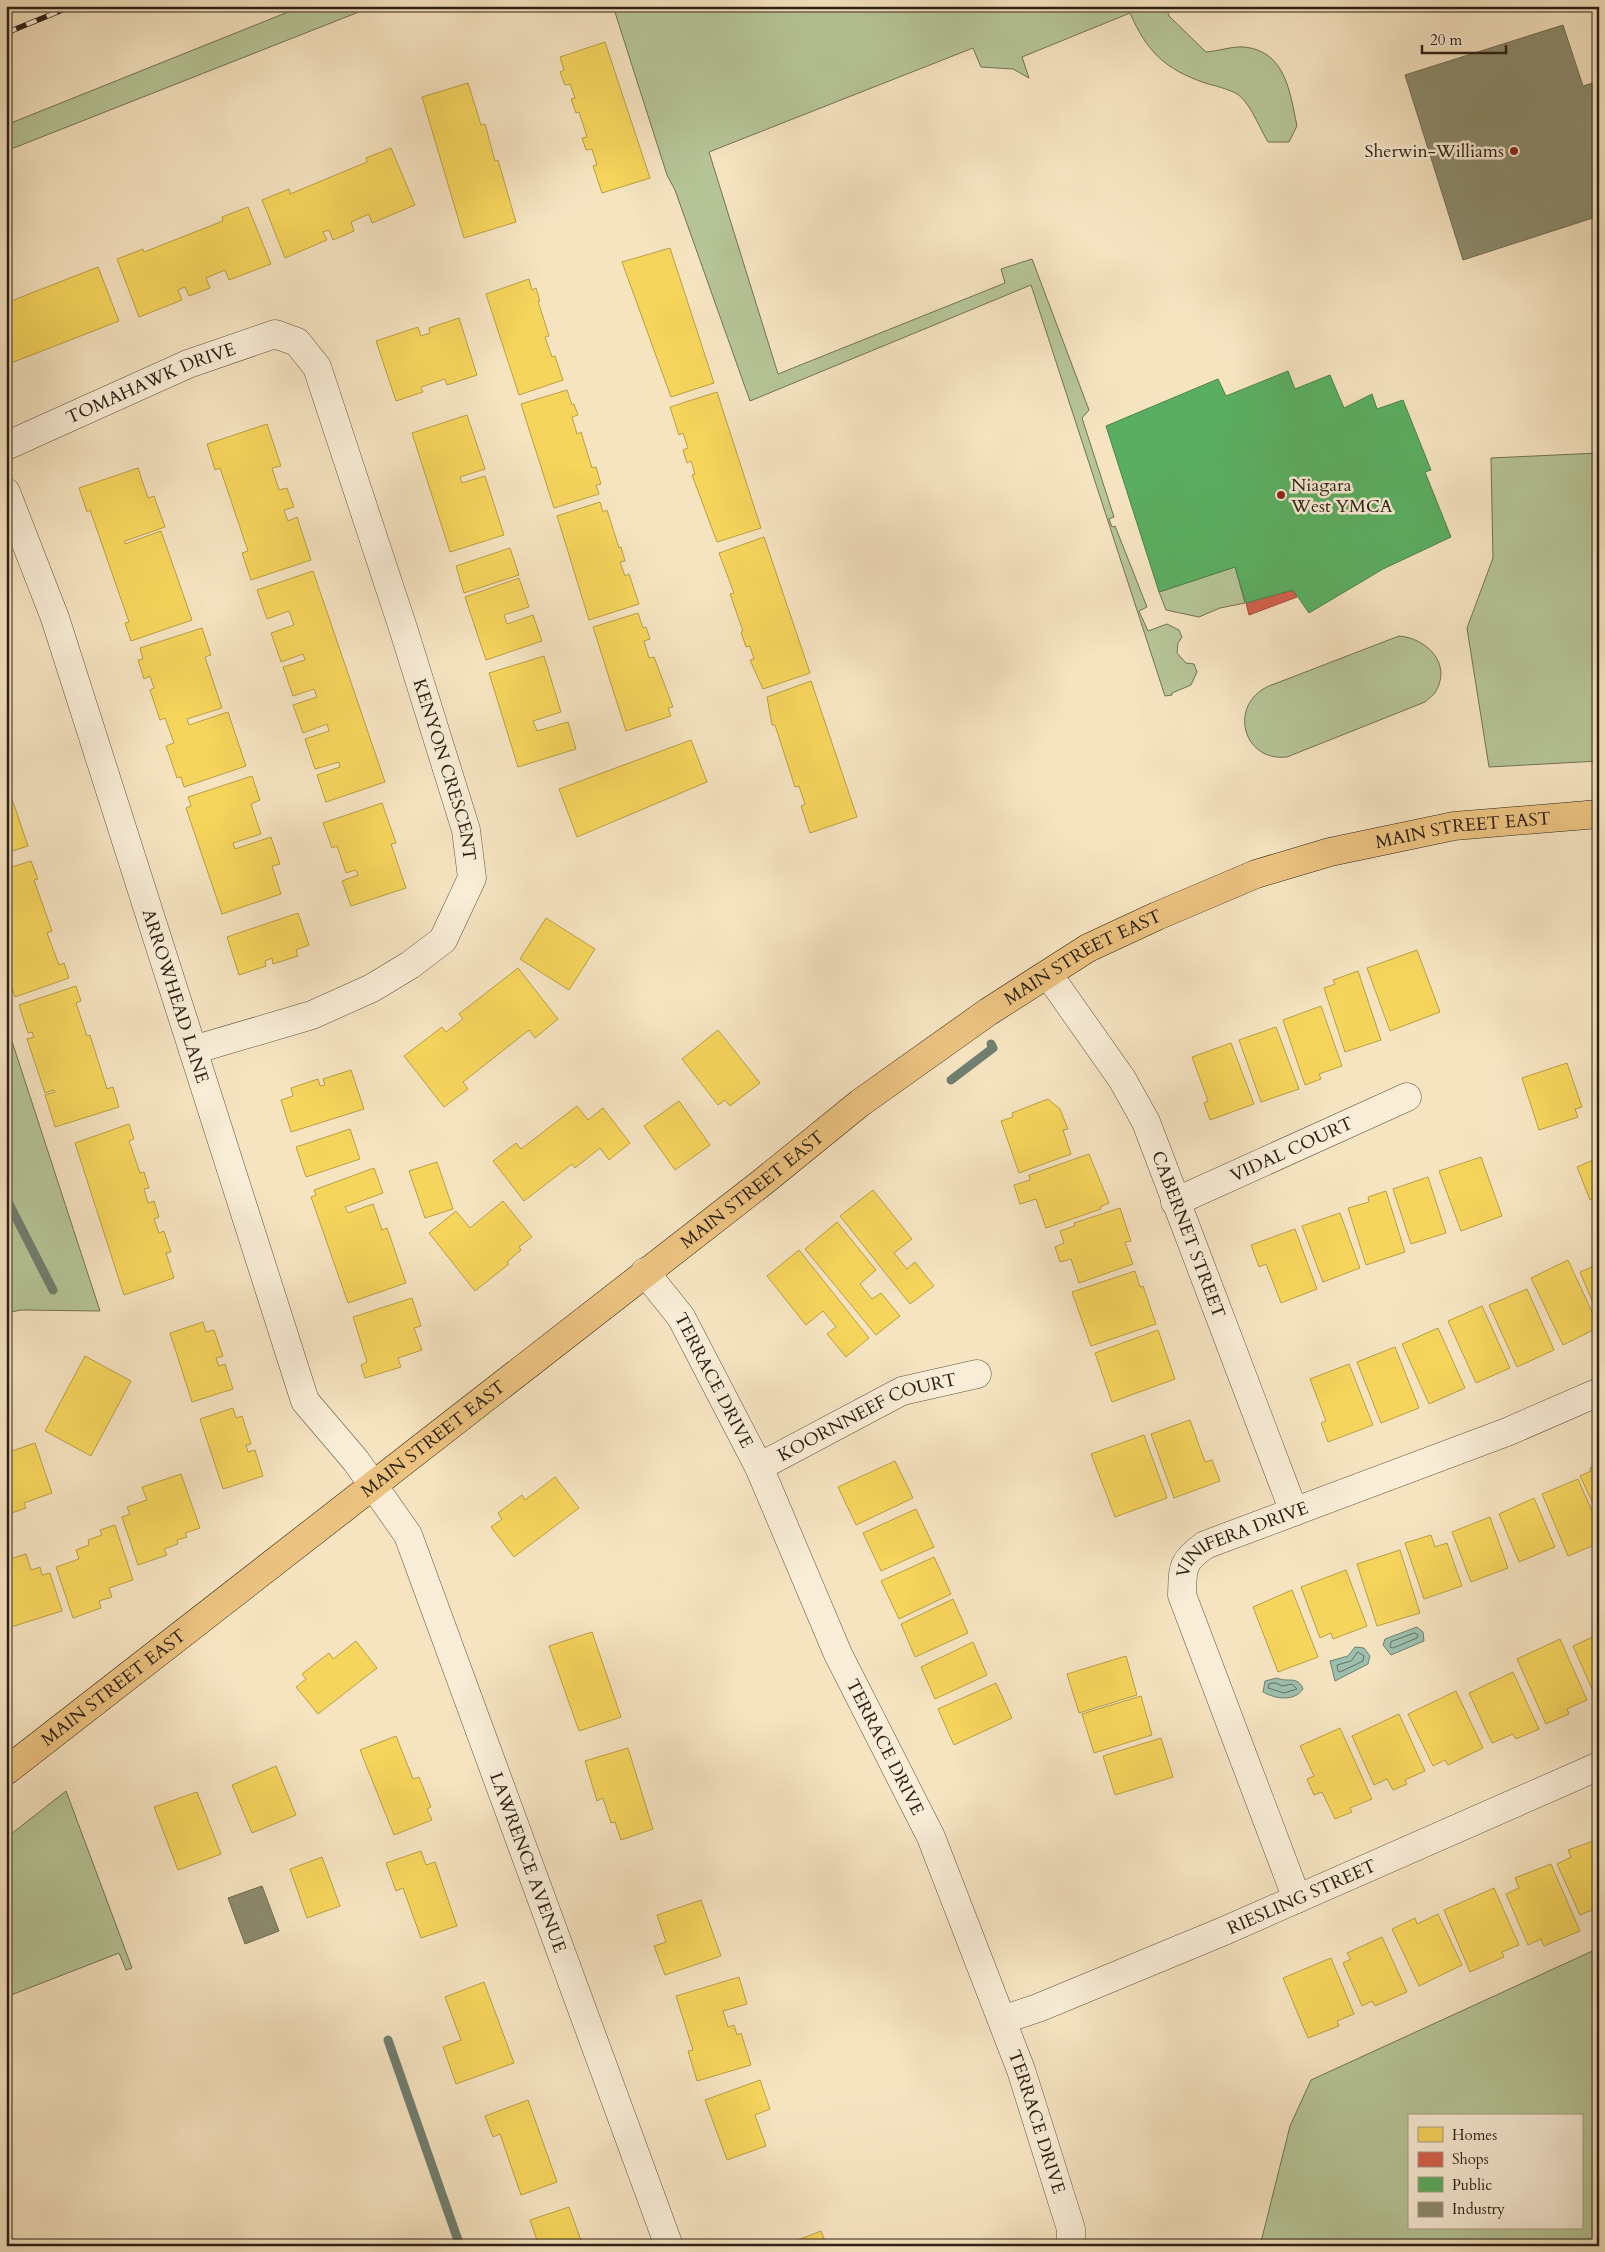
<svg xmlns="http://www.w3.org/2000/svg" width="1605" height="2252" font-family="Cardo,serif">
	<rect width="100%" height="100%" fill="#f6e4c1"/>
	<filter id="stains"><feTurbulence type="fractalNoise" baseFrequency=".004" numOctaves="4"/><feColorMatrix values="0 0 0 0 .2 0 0 0 0 .09 0 0 0 0 .02 0 0 0 .5 -.17"/></filter>
	<radialGradient id="worn" r=".72"><stop offset=".6" stop-color="#630" stop-opacity="0"/><stop offset="1" stop-color="#630" stop-opacity=".3"/></radialGradient>
	<!-- green -->
	<g fill="#b6c597" stroke="#717256" fill-rule="evenodd">
		<polygon points="303,6 374,6 6,151 6,125"/>
		<path d="M 613,6 L 1166,6 L 1169,16 L 1206,52 C 1218,51 1233,46 1244,47 C 1286,51 1290,93 1297,126 L 1289,142 L 1268,142 C 1260,129 1250,102 1237,94 C 1229,89 1215,86 1205,83 C 1165,69 1147,52 1130,13 L 1022,57 L 1029,78 L 1013,69 L 981,67 L 973,48 L 709,152 L 778,374 L 1005,283 L 1001,269 L 1032,259 L 1089,410 L 1082,418 L 1114,517 L 1109,519 L 1112,527 L 1115,526 L 1147,607 L 1139,611 L 1148,631 L 1167,624 L 1179,630 L 1182,637 L 1178,643 L 1177,653 L 1186,663 L 1194,664 L 1197,672 L 1191,685 L 1172,693 L 1172,695 L 1165,696 L 1031,285 L 750,401 L 675,190 L 667,175 Z"/>
		<polygon points="1599,453 1599,761 1489,767 1467,628 1493,558 1491,458"/>
		<polygon points="1235,567 1245,603 1220,608 1199,617 1166,610 1159,592"/>
		<path d="M 1399,636 C 1426,638 1452,663 1436,691 C 1434,695 1428,699 1425,702 L 1287,757 C 1242,762 1228,704 1269,686 Z"/>
		<polygon points="6,1023 100,1311 21,1310 6,1313"/>
		<polygon points="66,1791 132,1968 126,1970 119,1953 6,1997 6,1838"/>
		<path d="M 1599,1948 L 1599,2246 L 1260,2246 L 1290,2126 L 1311,2080 ZM 1409,2116 L 1581,2116 L 1581,2228 L 1409,2228 Z"/>
	</g>
	<!-- water -->
	<g fill="#9dbfae" stroke="#707f70">
		<polygon points="1417,1627 1423,1632 1424,1641 1391,1655 1383,1645 1385,1639"/>
		<polygon points="1355,1647 1364,1648 1370,1656 1368,1664 1335,1681 1330,1661 1348,1656"/>
		<path d="M 1277,1678 C 1287,1683 1298,1675 1303,1689 C 1294,1702 1276,1699 1263,1692 L 1265,1681 Z"/>
	</g>
	<!-- homes -->
	<g fill="#f6d55c" stroke="#b99f46">
		<polygon points="605,42 650,178 602,193 593,166 597,165 592,149 586,150 582,138 587,137 579,112 576,113 571,99 575,98 570,84 565,85 560,72 564,70 560,57"/>
		<polygon points="468,83 481,125 485,124 495,161 498,160 516,222 464,238 422,97"/>
		<polygon points="391,148 415,205 372,223 369,214 351,222 354,231 333,240 329,230 323,232 327,240 285,258 262,200 289,189 290,194 367,162 366,158"/>
		<polygon points="248,207 271,264 229,280 225,270 206,278 210,288 189,296 185,287 178,290 182,300 139,317 117,259 143,249 144,252 223,221 222,217"/>
		<polygon points="670,248 714,383 671,397 622,262"/>
		<polygon points="98,267 119,321 6,365 6,303"/>
		<polygon points="529,279 532,290 536,288 540,301 538,301 549,336 545,337 552,357 555,356 563,380 519,395 486,294"/>
		<polygon points="459,318 477,375 447,385 445,379 421,387 423,392 396,401 376,341 418,327 421,336 430,333 429,328"/>
		<polygon points="567,390 572,405 574,404 578,415 572,417 577,434 581,432 592,468 596,467 601,484 596,485 599,494 554,508 521,404"/>
		<polygon points="717,392 761,528 717,542 692,475 695,474 691,461 687,463 683,450 688,448 683,433 679,435 670,407"/>
		<polygon points="467,415 485,469 460,477 462,483 485,476 504,535 450,552 412,433"/>
		<polygon points="267,424 281,466 272,468 279,490 287,488 294,507 284,510 288,521 297,517 311,560 251,580 242,553 248,551 220,468 215,470 207,444"/>
		<polygon points="138,468 148,498 154,496 165,527 125,541 125,544 161,531 192,620 131,641 125,623 129,622 90,510 87,512 79,488"/>
		<polygon points="600,502 603,512 607,510 619,548 621,547 625,561 620,562 625,576 629,574 639,604 589,620 557,516"/>
		<polygon points="764,537 810,673 763,689 750,660 754,659 750,646 746,647 741,632 743,631 730,594 734,593 719,553"/>
		<polygon points="510,548 519,575 464,593 456,566"/>
		<polygon points="313,571 385,782 326,802 317,775 340,767 339,762 315,769 305,739 329,731 327,724 303,733 293,705 317,697 314,689 293,696 283,667 305,660 303,654 281,662 271,633 294,625 289,611 267,619 257,590"/>
		<polygon points="519,578 529,607 504,615 507,624 533,615 542,641 486,660 465,597"/>
		<polygon points="638,613 643,628 646,627 650,639 644,641 649,658 654,657 673,707 668,708 671,716 626,731 593,627"/>
		<polygon points="202,628 211,655 205,657 222,708 187,719 189,725 228,712 246,766 184,787 181,777 177,778 166,746 174,743 165,718 160,720 150,690 154,688 150,676 144,679 138,660 143,659 140,648"/>
		<polygon points="544,656 561,712 533,721 537,731 568,722 576,749 518,767 489,673"/>
		<polygon points="811,681 857,817 810,833 801,806 805,804 799,786 795,787 775,725 772,725 767,697"/>
		<polygon points="691,740 707,782 577,837 559,789"/>
		<polygon points="252,776 260,800 251,804 261,834 233,843 235,849 271,837 280,864 272,866 281,894 222,914 186,808 191,806 188,797"/>
		<polygon points="6,781 28,846 6,853"/>
		<polygon points="382,803 396,843 391,844 406,888 351,906 342,881 358,875 356,870 346,873 337,846 332,848 323,823"/>
		<polygon points="31,861 38,879 34,880 52,931 47,933 59,965 64,963 69,978 15,997 6,970 11,967 9,961 6,962 6,869"/>
		<polygon points="298,913 309,945 296,950 298,956 273,964 272,958 265,961 266,966 239,975 227,937"/>
		<polygon points="546,918 595,949 569,990 520,959"/>
		<polygon points="1417,950 1440,1012 1390,1031 1367,968"/>
		<polygon points="518,968 558,1019 535,1038 529,1030 463,1082 468,1089 444,1107 404,1056 442,1027 446,1032 463,1019 459,1014"/>
		<polygon points="1358,971 1381,1040 1345,1052 1324,988 1335,984 1333,980"/>
		<polygon points="76,986 81,1001 76,1003 87,1036 90,1035 107,1089 113,1087 119,1107 55,1127 45,1095 55,1092 54,1090 45,1093 27,1039 34,1037 32,1032 28,1033 19,1005"/>
		<polygon points="1321,1006 1342,1066 1319,1074 1321,1079 1305,1085 1283,1020"/>
		<polygon points="1276,1027 1299,1089 1261,1102 1239,1040"/>
		<polygon points="718,1030 760,1083 730,1106 725,1100 718,1105 682,1059"/>
		<polygon points="1231,1043 1254,1104 1210,1120 1204,1103 1208,1101 1192,1057"/>
		<polygon points="1567,1063 1582,1107 1575,1109 1578,1117 1539,1130 1522,1078"/>
		<polygon points="351,1070 364,1109 291,1132 281,1100 293,1096 291,1088 318,1079 320,1086 325,1085 323,1079"/>
		<polygon points="1048,1099 1060,1109 1068,1129 1063,1130 1071,1154 1019,1173 1001,1121 1013,1117 1012,1113"/>
		<polygon points="679,1101 710,1145 675,1170 644,1126"/>
		<polygon points="577,1106 588,1120 603,1108 630,1143 609,1160 600,1148 575,1168 572,1164 524,1201 493,1161 516,1143 521,1149"/>
		<polygon points="129,1124 134,1139 129,1141 140,1173 144,1172 149,1188 144,1189 148,1203 154,1201 159,1217 154,1219 159,1233 164,1231 171,1252 166,1253 174,1278 124,1295 75,1143"/>
		<polygon points="350,1129 360,1159 306,1177 296,1147"/>
		<polygon points="1089,1154 1109,1203 1100,1207 1101,1209 1046,1228 1036,1199 1020,1204 1014,1185 1030,1180 1029,1175"/>
		<polygon points="1481,1157 1502,1216 1461,1231 1439,1171"/>
		<polygon points="1598,1158 1599,1196 1590,1200 1577,1167"/>
		<polygon points="437,1162 453,1209 425,1218 409,1171"/>
		<polygon points="374,1168 383,1193 345,1207 348,1213 373,1204 382,1230 387,1228 406,1283 348,1303 311,1197 316,1195 314,1190"/>
		<polygon points="1428,1177 1446,1233 1411,1244 1393,1189"/>
		<polygon points="873,1190 912,1239 894,1253 907,1269 915,1262 934,1286 910,1304 840,1216"/>
		<polygon points="1386,1191 1405,1252 1366,1265 1348,1208 1369,1202 1368,1197"/>
		<polygon points="503,1201 532,1237 519,1247 521,1250 507,1262 509,1264 475,1291 429,1233 456,1211 470,1228"/>
		<polygon points="1120,1208 1131,1241 1125,1242 1133,1264 1079,1283 1071,1259 1060,1262 1055,1247 1064,1243 1060,1231 1075,1226 1074,1223"/>
		<polygon points="1340,1213 1360,1268 1323,1282 1302,1226"/>
		<polygon points="837,1222 876,1270 860,1284 872,1299 881,1293 900,1316 876,1335 805,1249"/>
		<polygon points="1295,1229 1317,1289 1281,1303 1266,1264 1259,1267 1251,1245"/>
		<polygon points="799,1250 869,1338 846,1357 827,1334 836,1327 823,1311 806,1325 767,1276"/>
		<polygon points="1568,1260 1599,1327 1563,1345 1531,1278"/>
		<polygon points="1599,1264 1599,1309 1596,1310 1580,1272"/>
		<polygon points="1135,1271 1140,1287 1143,1286 1156,1324 1091,1346 1072,1292"/>
		<polygon points="1527,1289 1554,1350 1517,1367 1489,1305"/>
		<polygon points="412,1298 421,1326 414,1328 422,1350 398,1358 401,1367 365,1378 361,1365 367,1362 353,1317"/>
		<polygon points="1482,1306 1510,1368 1476,1383 1448,1321"/>
		<polygon points="203,1322 206,1332 214,1330 223,1356 216,1358 219,1366 225,1364 233,1389 192,1402 170,1333"/>
		<polygon points="1438,1328 1465,1388 1429,1404 1402,1344"/>
		<polygon points="1158,1330 1175,1379 1112,1402 1095,1353"/>
		<polygon points="1395,1347 1419,1408 1381,1423 1357,1362"/>
		<polygon points="85,1356 131,1381 91,1456 45,1431"/>
		<polygon points="1349,1364 1373,1425 1328,1442 1321,1423 1326,1421 1310,1379"/>
		<polygon points="233,1408 236,1418 242,1416 251,1444 246,1445 248,1452 255,1450 263,1476 223,1489 200,1419"/>
		<polygon points="1190,1420 1205,1462 1212,1460 1220,1481 1174,1498 1151,1434"/>
		<polygon points="1144,1435 1167,1498 1115,1517 1091,1454"/>
		<polygon points="35,1443 52,1493 24,1503 26,1508 6,1515 6,1453"/>
		<polygon points="895,1461 913,1498 856,1525 838,1487"/>
		<polygon points="1599,1464 1599,1516 1580,1476 1591,1471 1590,1468"/>
		<polygon points="181,1474 200,1528 185,1533 187,1537 177,1540 178,1544 164,1549 167,1555 138,1565 122,1517 130,1514 127,1507 147,1500 142,1487"/>
		<polygon points="555,1477 579,1508 514,1557 491,1527 502,1519 498,1513 522,1495 525,1500"/>
		<polygon points="1578,1479 1599,1527 1599,1543 1568,1556 1542,1494"/>
		<polygon points="1534,1498 1555,1547 1519,1562 1499,1514"/>
		<polygon points="916,1509 934,1547 881,1571 863,1533"/>
		<polygon points="1490,1517 1508,1568 1471,1582 1452,1532"/>
		<polygon points="115,1525 133,1580 109,1588 112,1597 99,1601 101,1608 73,1618 56,1567 79,1559 76,1550 89,1545 88,1540 102,1535 100,1530"/>
		<polygon points="1431,1535 1435,1547 1447,1543 1462,1586 1424,1599 1405,1543"/>
		<polygon points="1400,1550 1420,1613 1377,1626 1357,1564"/>
		<polygon points="26,1554 31,1570 40,1567 42,1575 50,1573 62,1611 11,1627 6,1610 6,1560"/>
		<polygon points="934,1557 951,1594 899,1619 881,1581"/>
		<polygon points="1346,1570 1367,1626 1333,1639 1331,1633 1320,1638 1301,1587"/>
		<polygon points="1292,1590 1318,1657 1278,1672 1253,1607"/>
		<polygon points="953,1599 968,1633 915,1657 901,1624"/>
		<polygon points="592,1632 621,1717 579,1731 549,1646"/>
		<polygon points="1599,1634 1599,1705 1573,1646"/>
		<polygon points="1560,1639 1587,1700 1567,1709 1569,1714 1546,1724 1517,1659"/>
		<polygon points="356,1641 377,1668 318,1714 296,1687 306,1679 302,1674 329,1653 333,1659"/>
		<polygon points="973,1642 987,1675 935,1699 921,1667"/>
		<polygon points="1126,1656 1137,1695 1079,1713 1067,1674"/>
		<polygon points="1513,1672 1539,1729 1516,1739 1513,1734 1492,1743 1469,1693"/>
		<polygon points="996,1683 1012,1718 954,1745 938,1709"/>
		<polygon points="1456,1691 1483,1748 1448,1765 1445,1760 1433,1766 1408,1714"/>
		<polygon points="1141,1696 1152,1735 1094,1753 1082,1714"/>
		<polygon points="1399,1714 1425,1771 1405,1780 1407,1784 1393,1790 1387,1779 1374,1785 1352,1736"/>
		<polygon points="1340,1728 1372,1799 1350,1808 1352,1812 1335,1819 1322,1792 1314,1795 1307,1779 1314,1776 1300,1746"/>
		<polygon points="396,1736 413,1779 419,1777 431,1807 427,1809 432,1820 394,1835 360,1750"/>
		<polygon points="1161,1738 1173,1777 1115,1795 1103,1756"/>
		<polygon points="628,1748 653,1829 621,1840 615,1822 611,1823 603,1798 597,1801 585,1761"/>
		<polygon points="276,1766 296,1815 252,1833 232,1785"/>
		<polygon points="197,1792 221,1854 178,1870 154,1807"/>
		<polygon points="1599,1839 1599,1915 1595,1917 1592,1910 1580,1915 1557,1864 1571,1857 1568,1850"/>
		<polygon points="421,1851 426,1865 435,1862 457,1926 421,1938 403,1888 396,1891 386,1863"/>
		<polygon points="322,1857 340,1906 307,1918 290,1869"/>
		<polygon points="1551,1864 1580,1931 1544,1946 1541,1939 1528,1945 1506,1894 1519,1888 1515,1878"/>
		<polygon points="1494,1888 1519,1945 1502,1952 1504,1957 1470,1972 1444,1910"/>
		<polygon points="701,1900 721,1956 665,1975 654,1946 666,1942 657,1915"/>
		<polygon points="1438,1914 1462,1965 1419,1986 1392,1929 1415,1918 1417,1924"/>
		<polygon points="1382,1937 1407,1992 1375,2006 1372,2001 1362,2006 1343,1963 1351,1959 1347,1953"/>
		<polygon points="1331,1958 1354,2014 1337,2021 1339,2026 1308,2038 1283,1978"/>
		<polygon points="739,1977 747,2004 723,2011 728,2027 734,2025 737,2035 741,2033 751,2065 697,2081 688,2051 693,2050 676,1996"/>
		<polygon points="484,1982 514,2063 456,2084 443,2047 461,2040 445,1997"/>
		<polygon points="760,2080 770,2109 755,2115 766,2146 727,2160 705,2100"/>
		<polygon points="528,2100 557,2182 521,2195 500,2134 493,2137 485,2116"/>
		<polygon points="569,2207 583,2246 539,2246 530,2220"/>
		<polygon points="821,2231 827,2246 788,2246 788,2244"/>
	</g>
	<!-- shops -->
	<polygon fill="#d6604d" stroke="#a34d3c" points="1293,590 1297,597 1249,615 1246,603"/>
	<!-- public -->
	<polygon fill="#5aae61" stroke="#4c834a" points="1288,371 1295,389 1330,375 1344,408 1372,394 1377,409 1403,400 1431,470 1425,472 1451,537 1383,569 1309,613 1293,590 1246,603 1235,567 1159,592 1106,426 1218,379 1226,396"/>
	<!-- industry -->
	<g fill="#8c8c6e" stroke="#6f6c53">
		<polygon points="1563,25 1583,86 1599,81 1599,216 1463,260 1405,75"/>
		<polygon points="262,1886 279,1931 245,1944 228,1898"/>
	</g>
	<g fill="none" stroke-linecap="round" stroke-linejoin="round">
		<!-- shore -->
		<g stroke="#647061" stroke-width="1">
			<polygon points="1415,1633 1418,1635 1417,1638 1393,1648 1390,1647 1391,1642"/>
			<polygon points="1358,1652 1364,1656 1363,1661 1340,1672 1338,1671 1337,1665 1351,1661"/>
			<polygon points="1276,1683 1282,1686 1292,1684 1297,1689 1284,1693 1268,1688 1269,1684"/>
		</g>
		<!-- stream -->
		<g stroke="#707f70" stroke-width="9">
			<polyline points="951,1080 993,1048 991,1044"/>
			<polyline points="6,1198 53,1290"/>
			<polyline points="388,2040 460,2246"/>
		</g>
		<!-- minor casing -->
		<g stroke="#5e513f" stroke-width="29">
			<g id="minor">
				<path id="s1" d="M 6,446 L 188,364 L 275,334 L 297,342 L 317,367 L 403,628 L 466,830 L 472,878 L 443,940 L 410,965 L 372,988 L 312,1015 L 193,1050"/>
				<path id="s2" d="M 6,492 L 55,618 L 305,1401 L 356,1461 L 408,1535 L 669,2246"/>
				<path id="s3" d="M 1048,974 L 1122,1079 L 1146,1122 L 1294,1512"/>
				<path id="s4" d="M 1175,1202 L 1407,1097"/>
				<path id="s5" d="M 645,1272 L 681,1317 L 759,1467 L 838,1654 L 931,1837 L 1021,2070 L 1071,2229 L 1071,2246"/>
				<path id="s6" d="M 759,1467 L 902,1391 L 977,1374"/>
				<path id="s7" d="M 1297,1899 L 1182,1595 C 1183,1568 1181,1562 1205,1545 L 1507,1432 L 1599,1392"/>
				<path id="s8" d="M 1002,2020 L 1038,2008 L 1224,1931 L 1599,1766"/>
			</g>
		</g>
		<!-- major casing -->
		<g stroke="#2c2014" stroke-width="29">
			<g id="major">
				<path id="s9" d="M 6,1771 L 764,1181 L 860,1103 L 988,1012 L 1088,948 L 1157,916 L 1256,874 L 1330,852 L 1454,826 L 1599,814"/>
			</g>
		</g>
		<!-- minor -->
		<use href="#minor" stroke="#f9edd7" stroke-width="28"/>
		<!-- major -->
		<use href="#major" stroke="#ebc280" stroke-width="28"/>
		<!-- rail casing -->
		<g stroke="#2c2014" stroke-width="5.5">
			<polyline id="rail" points="6,33 72,6"/>
		</g>
		<!-- rail -->
		<use href="#rail" stroke="#f9edd7" stroke-width="4" stroke-dasharray="11" stroke-linecap="butt"/>
	</g>
	<!-- markers -->
	<g fill="#8f2418" stroke="#f9edd7" stroke-width="2">
		<circle cx="1514" cy="151" r="5"/>
		<circle cx="1281" cy="495" r="5"/>
	</g>
	<g text-anchor="middle" dominant-baseline="central" stroke-width="5" stroke-linejoin="round" paint-order="stroke">
		<!-- poi labels -->
		<g font-size="18" fill="#2c2014" stroke="#f9edd7" text-anchor="end">
			<text x="1504" y="151">Sherwin-Williams</text>
			<text x="1291" y="485" text-anchor="start">Niagara<tspan x="1291" dy="21">West YMCA</tspan></text>
		</g>
		<!-- street labels -->
		<g font-size="18" fill="#2c2014" stroke="#f9edd7">
			<text stroke="none"><textPath href="#s1" startOffset="158">TOMAHAWK DRIVE</textPath></text>
			<text stroke="none"><textPath href="#s1" startOffset="770">KENYON CRESCENT</textPath></text>
			<text stroke="none"><textPath href="#s9" startOffset="1756">MAIN STREET EAST</textPath></text>
			<text stroke="none"><textPath href="#s9" startOffset="1351">MAIN STREET EAST</textPath></text>
			<text stroke="none"><textPath href="#s2" startOffset="532">ARROWHEAD LANE</textPath></text>
			<text stroke="none"><textPath href="#s4" startOffset="128">VIDAL COURT</textPath></text>
			<text stroke="none"><textPath href="#s9" startOffset="946">MAIN STREET EAST</textPath></text>
			<text stroke="none"><textPath href="#s3" startOffset="298">CABERNET STREET</textPath></text>
			<text stroke="none"><textPath href="#s5" startOffset="129">TERRACE DRIVE</textPath></text>
			<text stroke="none"><textPath href="#s6" startOffset="120">KOORNNEEF COURT</textPath></text>
			<text stroke="none"><textPath href="#s9" startOffset="541">MAIN STREET EAST</textPath></text>
			<text stroke="none"><textPath href="#s7" startOffset="418">VINIFERA DRIVE</textPath></text>
			<text stroke="none"><textPath href="#s9" startOffset="136">MAIN STREET EAST</textPath></text>
			<text stroke="none"><textPath href="#s5" startOffset="534">TERRACE DRIVE</textPath></text>
			<text stroke="none"><textPath href="#s2" startOffset="1475">LAWRENCE AVENUE</textPath></text>
			<text stroke="none"><textPath href="#s8" startOffset="324">RIESLING STREET</textPath></text>
			<text stroke="none"><textPath href="#s5" startOffset="939">TERRACE DRIVE</textPath></text>
		</g>
	</g>
	<!-- margin -->
	<rect width="1605" height="2252" fill="none" stroke="#f6e4c1" stroke-width="25"/>
	<rect x="8" y="8" width="1590" height="2237" fill="none" stroke="#2c2014" stroke-width="2.5"/>
	<rect x="12" y="12" width="1580" height="2227" fill="none" stroke="#2c2014"/>
	<!-- legend -->
	<rect x="1408" y="2114" width="175" height="115" fill="#f9edd7" stroke="#a79b89"/>
	<rect x="1418" y="2127" width="25" height="15" fill="#f6d55c" stroke="#a79b89"/>
	<text x="1452" y="2140" font-size="15" fill="#2c2014">Homes</text>
	<rect x="1418" y="2152" width="25" height="15" fill="#d6604d" stroke="#a79b89"/>
	<text x="1452" y="2164" font-size="15" fill="#2c2014">Shops</text>
	<rect x="1418" y="2177" width="25" height="15" fill="#5aae61" stroke="#a79b89"/>
	<text x="1452" y="2190" font-size="15" fill="#2c2014">Public</text>
	<rect x="1418" y="2202" width="25" height="15" fill="#8c8c6e" stroke="#a79b89"/>
	<text x="1452" y="2214" font-size="15" fill="#2c2014">Industry</text>
	<!-- scale -->
	<path d="M1422 45v8h84v-8" fill="none" stroke="#2c2014" stroke-width="2.5"/>
	<text x="1430" y="45" font-size="15" fill="#2c2014" stroke="#f9edd7" stroke-width="4" paint-order="stroke">20 m</text>
	<rect width="100%" height="100%" filter="url(#stains)"/>
	<rect width="100%" height="100%" fill="url(#worn)"/>
</svg>
